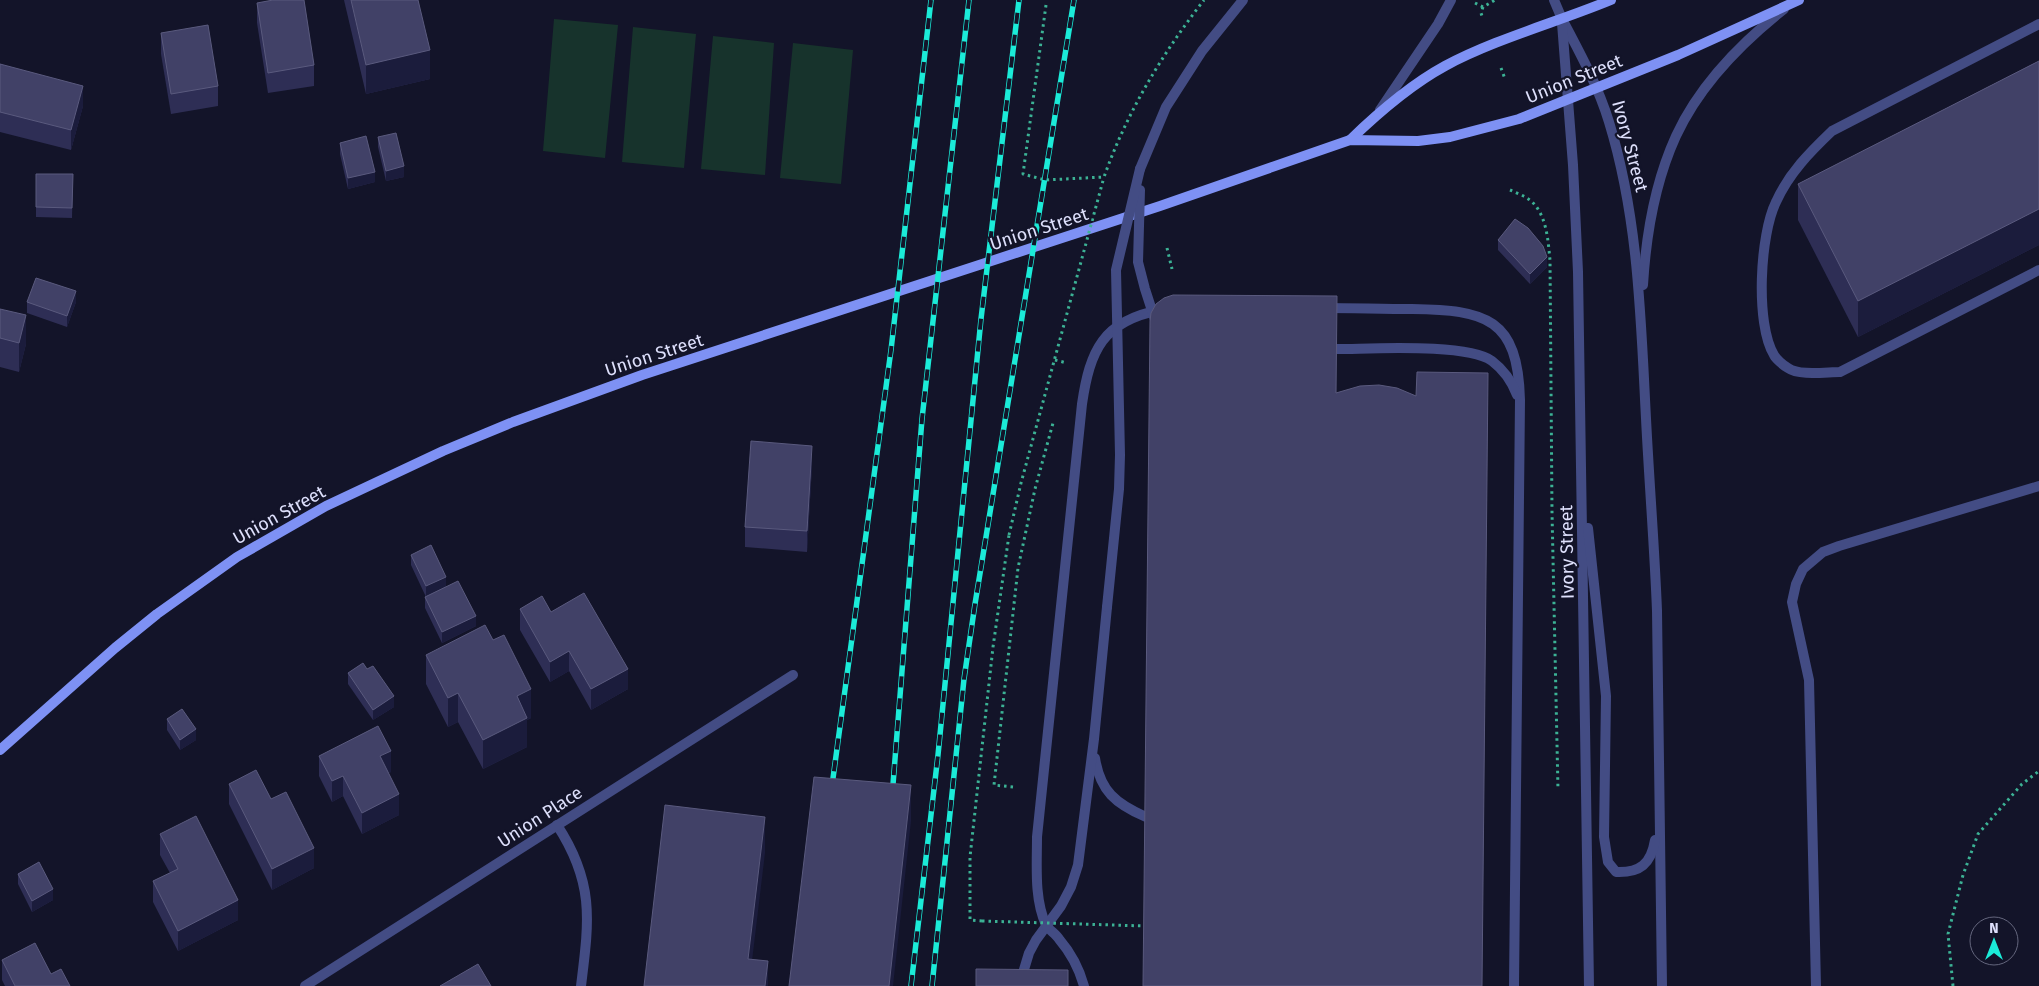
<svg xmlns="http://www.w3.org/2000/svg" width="2039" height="986" font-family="'Fira Sans',sans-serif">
	<rect width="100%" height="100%" fill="#131429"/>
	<!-- green -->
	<g fill="#17332c">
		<polygon points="554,19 618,25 605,158 543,151"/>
		<polygon points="633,27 696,34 684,168 622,162"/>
		<polygon points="713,36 774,43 765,175 701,169"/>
		<polygon points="793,43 853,50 841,184 780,178"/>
	</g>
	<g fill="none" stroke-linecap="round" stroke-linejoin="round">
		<!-- path -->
		<g stroke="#3cb295" stroke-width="3" stroke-dasharray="2.5 4" stroke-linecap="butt">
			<polyline points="1475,3 1483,7 1495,0"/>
			<path d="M 1046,5 L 1023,174 L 1045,180 L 1104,177 C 1127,112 1162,54 1204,0"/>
			<polyline points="1483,7 1481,13 1483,19"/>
			<polyline points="1501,68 1505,79"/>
			<path d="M 1510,190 C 1517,193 1525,196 1531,201 C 1547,215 1548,241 1550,260 L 1552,512 L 1558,790"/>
			<polyline points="1167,248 1172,269"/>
			<polyline points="1055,360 1067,363"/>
			<polyline points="1013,787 994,785 1018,568 1035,489 1053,423"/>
			<polyline points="982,921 970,920 970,857 993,647 1009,535"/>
			<polyline points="1953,986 1948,934 1963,875 1978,834 2022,784 2039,771"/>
		</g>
		<!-- service -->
		<g stroke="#434c84" stroke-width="10">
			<path d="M 2039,24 L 1832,131 C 1810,152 1789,173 1776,202 C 1760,234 1755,324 1774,355 C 1776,359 1783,365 1788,368 C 1799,376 1826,372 1840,372 L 2039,270"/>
			<polyline points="1140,169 1166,107 1202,51 1243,0"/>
			<path d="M 1324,308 C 1353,308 1383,309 1412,309 C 1486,310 1518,318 1520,400 L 1514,986"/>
			<path d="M 1337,349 C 1371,349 1467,343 1492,361 C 1504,370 1512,382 1517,395"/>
			<path d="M 1095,758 C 1100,791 1116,804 1146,817"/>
			<polyline points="1019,986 1029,953 1036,940 1061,906 1071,887 1078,865 1094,739 1107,607"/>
			<path d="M 1084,986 C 1079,968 1071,953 1059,939 C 1056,934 1049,930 1046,925 C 1034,899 1037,865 1037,837 L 1082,404 C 1090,350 1103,321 1160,310"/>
			<polyline points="1816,986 1809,680 1792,602 1796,584 1803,569 1823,552 1839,546 2039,486"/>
		</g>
		<!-- minor -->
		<g stroke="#434c84" stroke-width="10">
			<polyline points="1554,0 1562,19"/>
			<polyline points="1380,110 1438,24 1451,0"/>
			<path d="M 557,825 C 595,883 589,921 581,986"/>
			<polyline points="305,986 793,675"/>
		</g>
		<!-- tertiary -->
		<g stroke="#434c84" stroke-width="10">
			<path d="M 1562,19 C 1580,53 1598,86 1609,122 C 1642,229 1641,343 1648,454 C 1651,506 1655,559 1657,611 C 1659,736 1660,861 1662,986"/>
			<polyline points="1562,23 1573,165 1578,272 1589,986"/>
			<path d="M 1643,285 C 1646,235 1655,182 1676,136 C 1699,86 1741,43 1784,9"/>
			<path d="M 1588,528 L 1606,696 L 1604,837 L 1608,862 L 1616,872 C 1640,873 1651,864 1655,840"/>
		</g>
		<!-- secondary -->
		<g stroke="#7e91f4" stroke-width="10">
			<path d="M 1350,140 C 1379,112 1410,85 1445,66 C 1495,39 1558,22 1611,0"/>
			<polyline points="0,750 115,648 157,614 237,557 326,506 443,451 513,422 642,375 1160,206 1350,140 1418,141 1450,137 1519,119 1678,55 1799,0"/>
		</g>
		<!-- rail casing -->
		<g stroke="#1bebd8" stroke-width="5.5">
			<g id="rail">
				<polyline points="831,793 891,350 931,0"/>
				<polyline points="892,797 922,419 969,0"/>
				<polyline points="911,986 938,755 981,319 1019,0"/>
				<polyline points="932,986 964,679 975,604 1074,0"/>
			</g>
		</g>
		<!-- rail -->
		<use href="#rail" stroke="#131429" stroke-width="4" stroke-dasharray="11" stroke-linecap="butt"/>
		<!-- path-bridge -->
		<g stroke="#3cb295" stroke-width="3" stroke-dasharray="2.5 4" stroke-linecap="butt">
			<polyline points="1009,535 1021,483 1104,177"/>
			<polyline points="982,921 1145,926"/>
		</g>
		<!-- service-bridge -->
		<g stroke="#434c84" stroke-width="10">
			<polyline points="1140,190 1138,262 1145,289 1156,323"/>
			<polyline points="1107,607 1119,489 1120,455 1116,270 1140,169"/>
		</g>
	</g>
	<!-- wall -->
	<g fill="#2e2e55">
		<polygon points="344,0 418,0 430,79 366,94"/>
		<polygon points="257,3 314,65 314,86 268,93 257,23"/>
		<polygon points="161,33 218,86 218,106 171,114 161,54"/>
		<polygon points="2039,61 2039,245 1858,337 1798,220 1798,184"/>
		<polygon points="0,64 83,106 71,150 0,132"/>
		<polygon points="378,137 404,177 386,181 378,147"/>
		<polygon points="340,143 375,182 348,189 340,154"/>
		<polygon points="36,174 73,174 72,218 36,217"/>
		<polygon points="1498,240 1547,267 1530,284 1498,250"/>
		<polygon points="27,302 76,302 67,327 27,313"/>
		<polygon points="0,309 26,344 19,372 0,367"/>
		<polygon points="812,466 807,552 745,547 745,527"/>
		<polygon points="411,555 446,587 476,626 442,643 425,608 425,597 426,597 411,565"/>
		<polygon points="520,609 551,612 628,689 591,710 569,671 550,682 520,630"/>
		<polygon points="426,655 531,718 527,720 527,747 483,769 458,722 448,727 426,684"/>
		<polygon points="367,669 394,707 373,720 348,684 348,673"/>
		<polygon points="167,719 196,740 180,750 167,730"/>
		<polygon points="319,756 391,772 388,773 399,815 362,834 343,796 332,802 319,776"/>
		<polygon points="229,784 271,799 314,868 272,890 229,804"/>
		<polygon points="160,834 238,920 178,951 153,902 153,881 170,873 160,855"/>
		<polygon points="18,874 53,900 32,912 18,884"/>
		<polygon points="2,960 51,974 70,986 5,986 2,980"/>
	</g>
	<!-- shaded-wall -->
	<g fill="#1b1c3c">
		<polygon points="430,50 430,79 366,94 366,65"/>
		<polygon points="83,86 83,106 71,150 71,130"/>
		<polygon points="404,166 404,177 386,181 386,171"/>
		<polygon points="375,172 375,182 348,189 348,178"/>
		<polygon points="2039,209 2039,245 1858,337 1858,301"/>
		<polygon points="1547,257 1547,267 1530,284 1530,274"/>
		<polygon points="76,291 76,302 67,327 67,316"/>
		<polygon points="26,315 26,344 19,372 19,343"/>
		<polygon points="812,446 812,466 807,552 807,531"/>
		<polygon points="446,577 446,587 426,597 426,586"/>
		<polygon points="476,616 476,626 442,643 442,632"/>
		<polygon points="569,651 569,671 550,682 550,662"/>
		<polygon points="628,669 628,689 591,710 591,689"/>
		<polygon points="531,689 531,718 527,720 527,747 483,769 483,740 517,696"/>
		<polygon points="458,693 458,722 448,727 448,698"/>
		<polygon points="394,696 394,707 373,720 373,710"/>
		<polygon points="196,729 196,740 180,750 180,740"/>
		<polygon points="391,751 391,772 380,777 380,756"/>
		<polygon points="343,776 343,796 332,802 332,781"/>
		<polygon points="911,785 911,821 893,986 889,986"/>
		<polygon points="399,794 399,815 362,834 362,813"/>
		<polygon points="765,817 765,853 749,986 748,959"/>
		<polygon points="314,848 314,868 272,890 272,869"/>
		<polygon points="53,889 53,900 32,912 32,901"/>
		<polygon points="238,900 238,920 178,951 178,931"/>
		<polygon points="768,961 768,986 765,986"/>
	</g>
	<!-- building -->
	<g fill="#414167" stroke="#5a5a7e">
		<polygon points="273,0 304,0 314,65 268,73 257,3"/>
		<polygon points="351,0 418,0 430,50 366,65"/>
		<polygon points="208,25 218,86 171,94 161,33"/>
		<polygon points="2039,61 2039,209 1858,301 1798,184"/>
		<polygon points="0,64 83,86 71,130 0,112"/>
		<polygon points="396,133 404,166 386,171 378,137"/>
		<polygon points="366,136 375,172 348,178 340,143"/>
		<polygon points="36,174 73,174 72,208 36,207"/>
		<polygon points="1515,219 1528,228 1543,246 1547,257 1530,274 1498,240"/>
		<polygon points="36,278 76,291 67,316 27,302"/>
		<polygon points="1173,295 1337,296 1336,393 1360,386 1379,385 1397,388 1416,396 1417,372 1488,373 1482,986 1143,986 1150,321 1151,313 1156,304 1164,298"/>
		<polygon points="0,309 26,315 19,343 0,338"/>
		<polygon points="751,441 812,446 807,531 745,527"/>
		<polygon points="431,545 446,577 426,586 411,555"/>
		<polygon points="458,581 476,616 442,632 425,597"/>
		<polygon points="584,593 628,669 591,689 569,651 550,662 520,609 542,596 551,612"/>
		<polygon points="485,625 493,640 504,635 531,689 517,696 527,718 483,740 458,693 448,698 426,655"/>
		<polygon points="363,663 367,669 373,666 394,696 373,710 348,673"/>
		<polygon points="182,709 196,729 180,740 167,719"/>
		<polygon points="378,726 391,751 380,756 399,794 362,813 343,776 332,781 319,756"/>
		<polygon points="256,770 271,799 286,792 314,848 272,869 229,784"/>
		<polygon points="814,777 911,785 889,986 789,986"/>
		<polygon points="665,805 765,817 748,959 768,961 765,986 644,986"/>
		<polygon points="196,816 238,900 178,931 153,881 178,869 160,834"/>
		<polygon points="39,862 53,889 32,901 18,874"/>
		<polygon points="35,943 51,974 61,969 70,986 15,986 2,960"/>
		<polygon points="478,964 491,986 440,986"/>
		<polygon points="976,969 1068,970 1068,986 976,986"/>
	</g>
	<g text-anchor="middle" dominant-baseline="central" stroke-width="4.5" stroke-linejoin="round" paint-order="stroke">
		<!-- street labels -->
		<g font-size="18" fill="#dee0fc" stroke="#131429">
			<text transform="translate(1574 79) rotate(-22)">Union Street</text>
			<text transform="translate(1630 146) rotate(75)">Ivory Street</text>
			<text transform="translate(1039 229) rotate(-18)">Union Street</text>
			<text transform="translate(654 355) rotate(-18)">Union Street</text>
			<text transform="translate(279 515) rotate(-29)">Union Street</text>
			<text transform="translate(1567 552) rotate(-91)">Ivory Street</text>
			<text transform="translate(540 817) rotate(-33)">Union Place</text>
		</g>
	</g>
	<!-- north arrow -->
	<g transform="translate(1994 941)"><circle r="24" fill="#131429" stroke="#64667d"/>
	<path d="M0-4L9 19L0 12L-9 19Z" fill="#1bebd8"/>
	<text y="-8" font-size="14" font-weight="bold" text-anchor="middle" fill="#dee0fc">N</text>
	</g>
</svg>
